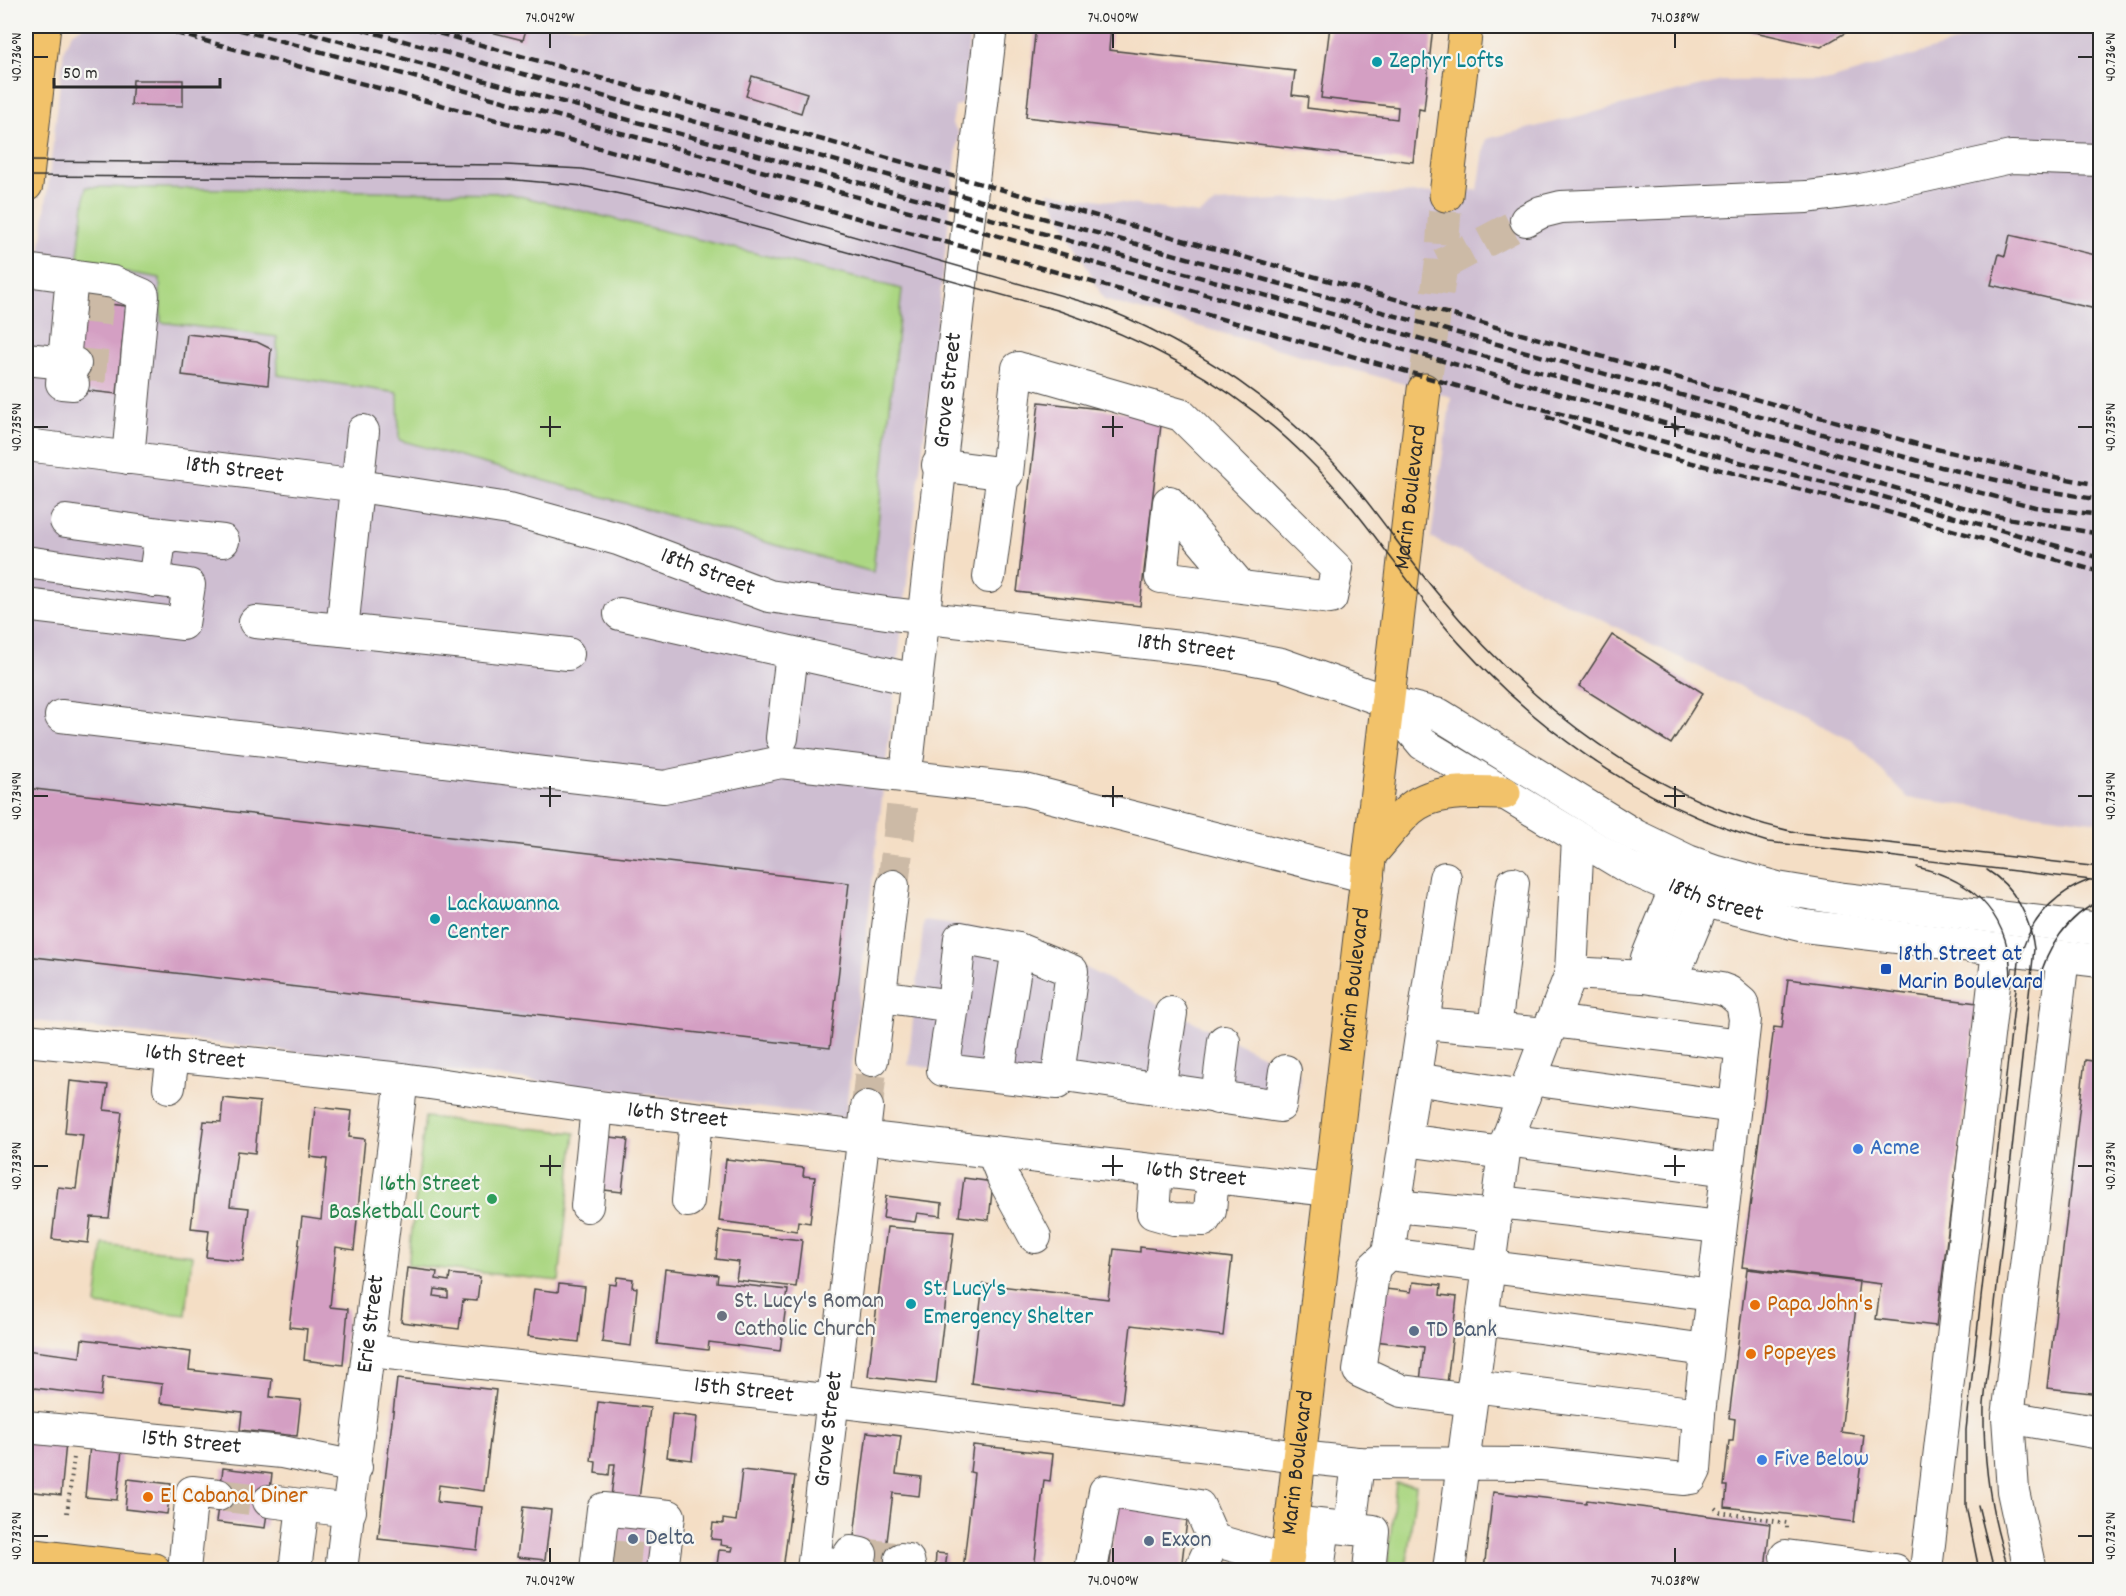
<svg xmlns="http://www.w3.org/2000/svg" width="2126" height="1596" font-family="Dekko,sans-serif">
	<rect width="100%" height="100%" fill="#f6f6f2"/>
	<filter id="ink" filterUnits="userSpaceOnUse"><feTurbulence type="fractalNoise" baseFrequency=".0167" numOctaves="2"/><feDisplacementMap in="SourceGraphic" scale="12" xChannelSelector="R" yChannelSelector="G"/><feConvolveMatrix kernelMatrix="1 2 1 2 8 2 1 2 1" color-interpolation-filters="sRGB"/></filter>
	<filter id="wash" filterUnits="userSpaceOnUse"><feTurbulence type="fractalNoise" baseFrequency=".008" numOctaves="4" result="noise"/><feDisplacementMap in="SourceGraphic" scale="24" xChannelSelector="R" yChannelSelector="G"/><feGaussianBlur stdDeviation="1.35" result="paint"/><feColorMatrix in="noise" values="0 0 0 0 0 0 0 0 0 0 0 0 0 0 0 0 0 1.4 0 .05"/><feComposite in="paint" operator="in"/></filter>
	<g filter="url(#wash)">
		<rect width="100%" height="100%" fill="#f4dec5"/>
		<!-- industrial -->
		<g fill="#cebed1">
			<polygon points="83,26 971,26 962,103 955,107 952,124 959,133 845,1118 26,1020 26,376 64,49 72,33"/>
			<polygon points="2100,28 2100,822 1908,798 1853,741 1431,538 1451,397 1104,300 1048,192 1199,214 1216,203 1478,190 1486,139 1722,81 1830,80 1991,32"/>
			<polygon points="924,921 1012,932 1300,1074 1296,1109 908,1065"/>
		</g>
		<!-- green -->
		<g fill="#acd783" stroke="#6c8157" stroke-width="1.5">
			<polygon points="86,187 507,193 902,289 873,572 399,440 398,393 278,375 277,337 161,322 160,278 77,264"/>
			<polygon points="425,1117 575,1133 559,1281 408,1265"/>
			<polygon points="103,1244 192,1255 186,1315 96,1305"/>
			<polygon points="1396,1483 1416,1485 1406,1570 1387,1570"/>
		</g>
		<g id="blocks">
			<!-- building -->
			<g fill="#d49fc3" fill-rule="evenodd">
				<polygon points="489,26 527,26 523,40 487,31"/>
				<polygon points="1036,26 1111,26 1109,50 1295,71 1292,95 1308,97 1307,108 1397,119 1398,107 1321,98 1330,26 1433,26 1424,110 1419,109 1413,162 1026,117"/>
				<polygon points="1728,26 1857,26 1821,47"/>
				<polygon points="752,76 807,93 801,113 746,96"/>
				<polygon points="133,80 183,80 183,106 131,105"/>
				<polygon points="2010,235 2100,256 2100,310 1991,285 1999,254 2005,256"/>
				<polygon points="82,301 126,306 117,394 72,389"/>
				<polygon points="187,334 257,342 271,349 268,385 182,375"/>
				<polygon points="1039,402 1162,416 1140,606 1017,592"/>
				<polygon points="1612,635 1703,693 1671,744 1579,686"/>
				<polygon points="26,788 849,883 830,1048 26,956"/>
				<polygon points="1788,979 1977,1003 1936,1326 1876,1319 1881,1284 1742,1267 1774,1027 1782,1028"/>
				<polygon points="2085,1060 2100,1062 2100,1394 2047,1388"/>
				<polygon points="70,1081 108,1085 104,1110 122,1112 109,1218 91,1217 88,1243 52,1239 58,1187 76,1189 83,1135 65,1133"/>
				<polygon points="223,1098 260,1102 255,1153 237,1151 230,1206 249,1208 243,1261 206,1257 209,1230 191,1228 204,1121 221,1122"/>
				<polygon points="315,1107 352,1111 349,1137 365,1139 354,1250 336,1247 330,1307 348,1309 343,1365 304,1360 307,1329 289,1327 302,1217 321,1220 327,1159 310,1157"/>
				<polygon points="601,1136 628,1139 622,1192 595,1189"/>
				<polygon points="726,1159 804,1168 803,1176 815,1177 810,1223 798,1221 797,1231 719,1221"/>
				<polygon points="964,1178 993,1182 989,1220 959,1216"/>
				<polygon points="886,1196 942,1203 941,1216 917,1213 915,1222 883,1218"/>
				<polygon points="887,1227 954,1232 936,1384 868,1376"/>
				<polygon points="719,1231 802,1240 796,1287 736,1280 739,1262 716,1259"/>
				<polygon points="1140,1247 1232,1258 1223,1336 1131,1325 1122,1403 971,1383 983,1284 1108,1299 1114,1249 1140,1252"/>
				<path d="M 407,1268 L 437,1272 L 436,1279 L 449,1281 L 450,1274 L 480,1277 L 477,1301 L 463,1300 L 459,1329 L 401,1322 ZM 435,1289 L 448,1291 L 448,1298 L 434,1296 Z"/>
				<polygon points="665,1269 718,1275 717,1282 788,1290 780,1351 709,1342 708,1350 657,1344"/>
				<polygon points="1747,1269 1859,1282 1841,1432 1864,1435 1854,1522 1725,1507 1727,1486 1724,1486 1729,1441 1733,1441 1735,1419 1729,1418"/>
				<polygon points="617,1277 633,1279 632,1287 637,1288 631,1346 602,1342 609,1284 616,1285"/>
				<polygon points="1413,1282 1441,1285 1440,1295 1457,1297 1447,1384 1420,1381 1424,1347 1375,1341 1377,1288 1411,1292"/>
				<polygon points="559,1284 585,1287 579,1342 528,1336 534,1289 558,1292"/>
				<polygon points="82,1339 191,1352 189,1370 272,1379 270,1397 301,1400 297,1436 240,1430 242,1412 160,1403 162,1384 103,1377 101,1396 26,1387 26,1350 80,1357"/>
				<polygon points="397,1379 496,1390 484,1491 439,1485 437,1502 482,1507 477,1550 378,1539"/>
				<polygon points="598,1402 650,1408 638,1508 610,1505 615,1464 610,1464 609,1475 595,1473 596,1462 591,1461"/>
				<polygon points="672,1414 697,1417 692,1460 667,1457"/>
				<polygon points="867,1432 901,1436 896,1474 921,1477 919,1496 893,1493 886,1549 853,1544"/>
				<polygon points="26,1439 66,1443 61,1495 26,1491"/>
				<polygon points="90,1445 122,1449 117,1500 85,1497"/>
				<polygon points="973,1445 1053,1454 1050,1481 1044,1480 1034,1570 963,1570 974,1473 970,1472"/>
				<polygon points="223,1468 272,1474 265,1528 216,1522"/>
				<polygon points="742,1470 795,1476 783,1570 730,1570 730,1566 717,1565 719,1550 732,1551 733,1547 720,1545 721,1540 711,1539 713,1523 723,1524 723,1519 736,1521"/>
				<polygon points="128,1479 171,1484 167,1514 125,1509"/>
				<polygon points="1493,1492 1586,1503 1587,1500 1770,1524 1765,1570 1484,1570"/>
				<polygon points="1117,1503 1188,1512 1181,1570 1109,1570"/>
				<polygon points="523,1507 551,1510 545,1560 517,1557"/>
				<polygon points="614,1513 656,1518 651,1568 608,1564"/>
				<polygon points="862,1549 902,1554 900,1570 859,1570"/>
				<polygon points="936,1553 947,1554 945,1570 935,1570"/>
			</g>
		</g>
	</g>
	<g filter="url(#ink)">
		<use href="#blocks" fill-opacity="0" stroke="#494642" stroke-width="1.5"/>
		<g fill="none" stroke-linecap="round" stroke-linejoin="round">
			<!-- minor-tunnel -->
			<g stroke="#ccbaa6" stroke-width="32" stroke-dasharray="32 16" stroke-linecap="butt">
				<polyline points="1441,265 1526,220"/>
				<polyline points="81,306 126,311"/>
				<polyline points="75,364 119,368"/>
				<polyline points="893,886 908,756"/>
				<polyline points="867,1107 872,1060"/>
				<polyline points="218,1495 269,1501"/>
				<polyline points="861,1554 901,1559"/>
				<polyline points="609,1556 651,1560"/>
			</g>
			<!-- major-tunnel -->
			<polyline stroke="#ccbaa6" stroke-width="33" stroke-dasharray="33 16" stroke-linecap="butt" points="1424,390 1441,265 1446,195"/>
			<!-- minor casing -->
			<g stroke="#494642" stroke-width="34">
				<g id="minor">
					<polyline points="1526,220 1541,212 1561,207 1807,197 1861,190 2011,157 2100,160"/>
					<polyline points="26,270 113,282 143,295 128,458"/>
					<polyline points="72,276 62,383 73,384"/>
					<polyline points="26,359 75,364"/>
					<path id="s1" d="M 26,445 L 359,486 L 509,509 L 618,539 L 769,596 L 893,614 L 1206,650 L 1281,664 L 1388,702 L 1440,715 L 1636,836 L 1688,861 L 1716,871 L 1777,888 L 1844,899 L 2100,929"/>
					<polyline points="938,465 1007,474 1018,368 1181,415 1337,569 1331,598 1161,577 1169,502 1241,587"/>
					<polyline points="66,521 161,534 154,581"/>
					<polyline points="161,534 223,541"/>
					<polyline points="26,562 189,585 183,624 33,606"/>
					<polyline points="989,577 1003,473"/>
					<polyline points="620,614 916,680"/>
					<polyline points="255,622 342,630 363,431"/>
					<polyline points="342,630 568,654"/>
					<path id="s2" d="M 1388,702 L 1423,744 L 1627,867 L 1705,901 L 1804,926 L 2100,961"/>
					<polyline points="61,716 664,787 781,762 1025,790 1368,877"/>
					<polyline points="782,738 792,653"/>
					<path id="s3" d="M 908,756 C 935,513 962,269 991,26"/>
					<polyline points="1445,878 1388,1254 1374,1267 1359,1371 1402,1391 1471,1400"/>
					<polygon points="960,938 1018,949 1072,971 1057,1083 943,1070 953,1006"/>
					<polyline points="2063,957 2008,1417 2100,1433"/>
					<polyline points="1571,973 1578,838"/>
					<polyline points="1644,977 1647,958 1683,870"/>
					<polyline points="1675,982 1677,967 1712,882"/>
					<polyline points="880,996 953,1006"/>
					<polyline points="1552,1021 1742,1045"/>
					<polyline points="1423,1023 1547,1034"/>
					<polyline points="1495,1029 1513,883"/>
					<path id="s4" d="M 26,1040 L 402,1079 L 597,1107 L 1329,1190"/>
					<polyline points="872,1060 893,886"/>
					<polyline points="1058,1074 1280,1106 1285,1071"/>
					<polyline points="998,1076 1018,949"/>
					<polyline points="1415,1079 1524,1096"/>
					<polyline points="1530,1079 1734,1107"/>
					<polyline points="169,1087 173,1056"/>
					<polyline points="1159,1089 1171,1013"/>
					<polyline points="1217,1098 1224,1041"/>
					<polyline points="1405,1140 1504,1153"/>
					<polyline points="1507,1140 1727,1170"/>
					<polyline points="993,1153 1004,1180 1035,1237"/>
					<polyline points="1156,1171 1153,1213 1174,1219 1204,1220 1210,1211 1213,1177"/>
					<polyline points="688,1201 696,1119"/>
					<polyline points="1498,1202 1720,1227"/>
					<polyline points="587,1206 597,1107"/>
					<polyline points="1395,1206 1496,1216"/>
					<polyline points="1388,1254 1713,1295"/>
					<polyline points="1482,1319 1706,1350"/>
					<path id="s5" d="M 370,1351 L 835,1401 L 1299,1457 L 1357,1463 L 1542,1464 L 1684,1479 L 1691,1478 L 1695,1470 L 1699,1414 L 1745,1019 L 1742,1003 L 1729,992 L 1721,989 L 1644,977 L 1571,973 L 1505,1145 L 1449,1570"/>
					<polyline points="1473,1386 1699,1414"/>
					<polyline points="2008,1417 2013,1491 2030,1570"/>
					<path id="s6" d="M 26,1427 L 282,1452 L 356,1467"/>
					<polyline points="269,1501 350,1511"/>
					<polyline points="1291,1522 1373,1531 1369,1570"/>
					<polyline points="1350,1528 1358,1463"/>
					<polyline points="1786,1556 1894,1570"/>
					<polyline points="901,1559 908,1560 910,1570"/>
					<polyline points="815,1561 842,1565 851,1552 861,1554"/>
					<polyline points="184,1570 192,1492 218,1495"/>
					<polyline points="295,1570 303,1506"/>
					<path id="s7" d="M 341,1570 L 402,1079"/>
					<polyline points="596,1570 603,1509 669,1516 662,1570"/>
					<path id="s8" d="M 813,1570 L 867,1107"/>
					<polyline points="1091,1570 1105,1491 1199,1506 1214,1540 1287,1561"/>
					<polyline points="1200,1570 1214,1540"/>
					<polyline points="1318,1570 1324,1526"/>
					<polyline points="1926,1570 1998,950"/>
				</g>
			</g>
			<!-- major casing -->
			<g stroke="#494642" stroke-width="35">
				<g id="major">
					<polyline points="26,185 44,26"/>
					<polyline points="1446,195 1466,26"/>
					<path d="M 1371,853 C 1384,839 1395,823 1409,810 C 1433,788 1474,793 1504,793"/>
					<path id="s9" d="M 1286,1570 L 1424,390"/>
				</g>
			</g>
			<!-- highway casing -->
			<g stroke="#494642" stroke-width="35">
				<polyline id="highway" points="26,1555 154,1570"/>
			</g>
			<!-- path -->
			<g stroke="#494642" stroke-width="4" stroke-dasharray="1.5 4.5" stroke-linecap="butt">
				<polyline points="1715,1508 1720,1512 1787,1523 1787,1532"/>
				<polyline points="67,1513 74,1457"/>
			</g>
			<!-- minor -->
			<use href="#minor" stroke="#fff" stroke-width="32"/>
			<!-- major -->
			<use href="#major" stroke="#f2c26a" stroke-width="33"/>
			<!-- highway -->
			<use href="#highway" stroke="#f2c26a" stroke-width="33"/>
			<!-- tram -->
			<g stroke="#2b2b2b" stroke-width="1.5">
				<path d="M 26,161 L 506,165 L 582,169 L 698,192 L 1101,307 C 1183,340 1257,387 1320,449 C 1365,492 1397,545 1437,593 C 1531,706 1653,803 1800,833 L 2100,867"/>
				<path d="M 26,176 L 506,179 L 583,186 L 694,210 L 1057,310 C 1151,341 1239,389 1309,460 C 1357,507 1393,563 1435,615 C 1522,721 1636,805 1768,842 L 2100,881"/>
				<path d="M 1917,867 C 1977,881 2011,918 2011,981"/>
				<path d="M 1987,870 C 2015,887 2030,917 2034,949 L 1984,1404 C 1983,1460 1991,1518 2009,1570"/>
				<path d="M 2038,983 C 2047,948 2067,916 2100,901"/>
				<polyline points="1978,1505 1994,1570"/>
				<path d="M 1979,1570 L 1966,1506 L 1966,1430 L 2019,962 C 2028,922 2051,895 2089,880"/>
			</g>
			<!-- rail -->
			<g stroke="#2b2b2b" stroke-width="4.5" stroke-dasharray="9 4.5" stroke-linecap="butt">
				<polyline points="150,26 1071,276 1457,386 1743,463 1866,492 2100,558"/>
				<polyline points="226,26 920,214 1995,516 2100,534"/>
				<polyline points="284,26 930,202 1874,465 2035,507 2100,515"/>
				<polyline points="350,26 1941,467 2026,487 2100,500"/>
				<polyline points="413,26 1924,446 2045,475 2100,485"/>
				<polyline points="1546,417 1644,451 1863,505 2100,572"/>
			</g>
		</g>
	</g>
	<!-- ticks -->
	<path fill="none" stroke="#2b2b2b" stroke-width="2" d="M 550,33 L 550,48M 1113,33 L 1113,48M 1675,33 L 1675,48M 33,57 L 48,57M 2078,57 L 2093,57M 550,416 L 550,437M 1113,416 L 1113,437M 1675,416 L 1675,437M 33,427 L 48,427M 540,427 L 561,427M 1102,427 L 1123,427M 1664,427 L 1685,427M 2078,427 L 2093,427M 550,786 L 550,807M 1113,786 L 1113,807M 1675,786 L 1675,807M 33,796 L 48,796M 540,796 L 561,796M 1102,796 L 1123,796M 1664,796 L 1685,796M 2078,796 L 2093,796M 550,1155 L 550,1176M 1113,1155 L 1113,1176M 1675,1155 L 1675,1176M 33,1166 L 48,1166M 540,1166 L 561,1166M 1102,1166 L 1123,1166M 1664,1166 L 1685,1166M 2078,1166 L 2093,1166M 33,1536 L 48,1536M 2078,1536 L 2093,1536M 550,1548 L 550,1563M 1113,1548 L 1113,1563M 1675,1548 L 1675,1563"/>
	<!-- markers -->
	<g fill="#0f9aa8" stroke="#f6f6f2" stroke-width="2">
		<circle cx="1377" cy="62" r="6"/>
		<circle cx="435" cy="919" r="6"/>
		<circle cx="911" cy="1304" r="6"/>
	</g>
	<rect fill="#1a4fb4" stroke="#f6f6f2" stroke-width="2" x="1880" y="963" width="12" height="12" rx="3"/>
	<g fill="#3f7fe0" stroke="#f6f6f2" stroke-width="2">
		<circle cx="1858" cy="1149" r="6"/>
		<circle cx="1762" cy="1460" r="6"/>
	</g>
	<circle fill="#2e9e5b" stroke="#f6f6f2" stroke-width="2" cx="492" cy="1199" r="6"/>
	<g fill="#e8710a" stroke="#f6f6f2" stroke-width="2">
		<circle cx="1755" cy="1305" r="6"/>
		<circle cx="1751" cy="1354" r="6"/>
		<circle cx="148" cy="1497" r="6"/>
	</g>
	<circle fill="#6b7280" stroke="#f6f6f2" stroke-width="2" cx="722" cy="1316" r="6"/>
	<g fill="#5c6f8a" stroke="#f6f6f2" stroke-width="2">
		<circle cx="1414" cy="1331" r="6"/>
		<circle cx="633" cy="1539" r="6"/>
		<circle cx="1149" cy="1541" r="6"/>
	</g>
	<g text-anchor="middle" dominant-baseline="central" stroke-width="4.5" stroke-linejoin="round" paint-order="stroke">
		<!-- culture labels -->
		<g font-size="24" fill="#0d838f" stroke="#f6f6f2" text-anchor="start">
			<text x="1389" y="62">Zephyr Lofts</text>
			<text x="447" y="905">Lackawanna<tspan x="447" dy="28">Center</tspan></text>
			<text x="923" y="1290">St. Lucy's<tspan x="923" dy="28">Emergency Shelter</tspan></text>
		</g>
		<!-- street labels -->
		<g font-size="24" fill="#2b2b2b" stroke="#f6f6f2">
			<text stroke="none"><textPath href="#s3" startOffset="368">Grove Street</textPath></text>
			<text stroke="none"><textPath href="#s1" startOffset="210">18th Street</textPath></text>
			<text stroke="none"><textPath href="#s9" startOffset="1080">Marin Boulevard</textPath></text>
			<text stroke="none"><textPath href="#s1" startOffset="696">18th Street</textPath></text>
			<text stroke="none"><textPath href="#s1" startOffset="1182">18th Street</textPath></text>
			<text stroke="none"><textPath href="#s2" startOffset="388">18th Street</textPath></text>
			<text stroke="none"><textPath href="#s9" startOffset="594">Marin Boulevard</textPath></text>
			<text stroke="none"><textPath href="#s4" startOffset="170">16th Street</textPath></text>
			<text stroke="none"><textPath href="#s4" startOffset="656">16th Street</textPath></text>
			<text stroke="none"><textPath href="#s4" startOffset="1178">16th Street</textPath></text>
			<text stroke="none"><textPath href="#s7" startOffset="248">Erie Street</textPath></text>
			<text stroke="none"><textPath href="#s5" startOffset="376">15th Street</textPath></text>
			<text stroke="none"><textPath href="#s8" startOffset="142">Grove Street</textPath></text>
			<text stroke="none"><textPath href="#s6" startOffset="166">15th Street</textPath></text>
			<text stroke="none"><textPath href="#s9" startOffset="108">Marin Boulevard</textPath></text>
		</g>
		<!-- transit labels -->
		<g font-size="24" fill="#164399" stroke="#f6f6f2" text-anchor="start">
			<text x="1898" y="955">18th Street at<tspan x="1898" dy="28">Marin Boulevard</tspan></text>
		</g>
		<!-- shop labels -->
		<g font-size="24" fill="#366cbe" stroke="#f6f6f2" text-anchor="start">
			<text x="1870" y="1149">Acme</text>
			<text x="1774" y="1460">Five Below</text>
		</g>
		<!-- leisure labels -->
		<g font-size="24" fill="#27864d" stroke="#f6f6f2" text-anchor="end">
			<text x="480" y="1185">16th Street<tspan x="480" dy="28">Basketball Court</tspan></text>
		</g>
		<!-- worship labels -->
		<g font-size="24" fill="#5b616d" stroke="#f6f6f2" text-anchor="start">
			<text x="734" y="1302">St. Lucy's Roman<tspan x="734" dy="28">Catholic Church</tspan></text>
		</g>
		<!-- food labels -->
		<g font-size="24" fill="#c56008" stroke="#f6f6f2" text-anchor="start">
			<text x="1767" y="1305">Papa John's</text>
			<text x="1763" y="1354">Popeyes</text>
			<text x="160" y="1497">El Cabanal Diner</text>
		</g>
		<!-- service labels -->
		<g font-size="24" fill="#4e5e75" stroke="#f6f6f2" text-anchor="start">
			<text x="1426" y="1331">TD Bank</text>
			<text x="645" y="1539">Delta</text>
			<text x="1161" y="1541">Exxon</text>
		</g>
	</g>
	<!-- margin -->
	<rect width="2126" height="1596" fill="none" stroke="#f6f6f2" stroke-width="66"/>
	<!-- scale -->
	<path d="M54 78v9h166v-9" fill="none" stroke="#2b2b2b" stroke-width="3"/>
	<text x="63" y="78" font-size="18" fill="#2b2b2b" stroke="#f6f6f2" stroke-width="4.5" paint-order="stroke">50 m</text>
	<rect x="33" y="33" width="2060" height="1530" fill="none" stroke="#2b2b2b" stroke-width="2"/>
	<g font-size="15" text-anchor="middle" fill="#2b2b2b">
		<text x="550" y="22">74.042°W</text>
		<text x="1113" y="22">74.040°W</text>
		<text x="1675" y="22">74.038°W</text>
		<text transform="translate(16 57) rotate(-90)" y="5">40.736°N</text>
		<text transform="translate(2110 57) rotate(-90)" y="5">40.736°N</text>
		<text transform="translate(16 427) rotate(-90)" y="5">40.735°N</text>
		<text transform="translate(2110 427) rotate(-90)" y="5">40.735°N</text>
		<text transform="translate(16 796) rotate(-90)" y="5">40.734°N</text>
		<text transform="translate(2110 796) rotate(-90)" y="5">40.734°N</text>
		<text transform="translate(16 1166) rotate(-90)" y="5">40.733°N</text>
		<text transform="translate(2110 1166) rotate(-90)" y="5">40.733°N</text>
		<text transform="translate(16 1536) rotate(-90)" y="5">40.732°N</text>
		<text transform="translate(2110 1536) rotate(-90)" y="5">40.732°N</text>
		<text x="550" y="1585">74.042°W</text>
		<text x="1113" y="1585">74.040°W</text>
		<text x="1675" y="1585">74.038°W</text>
	</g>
</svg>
